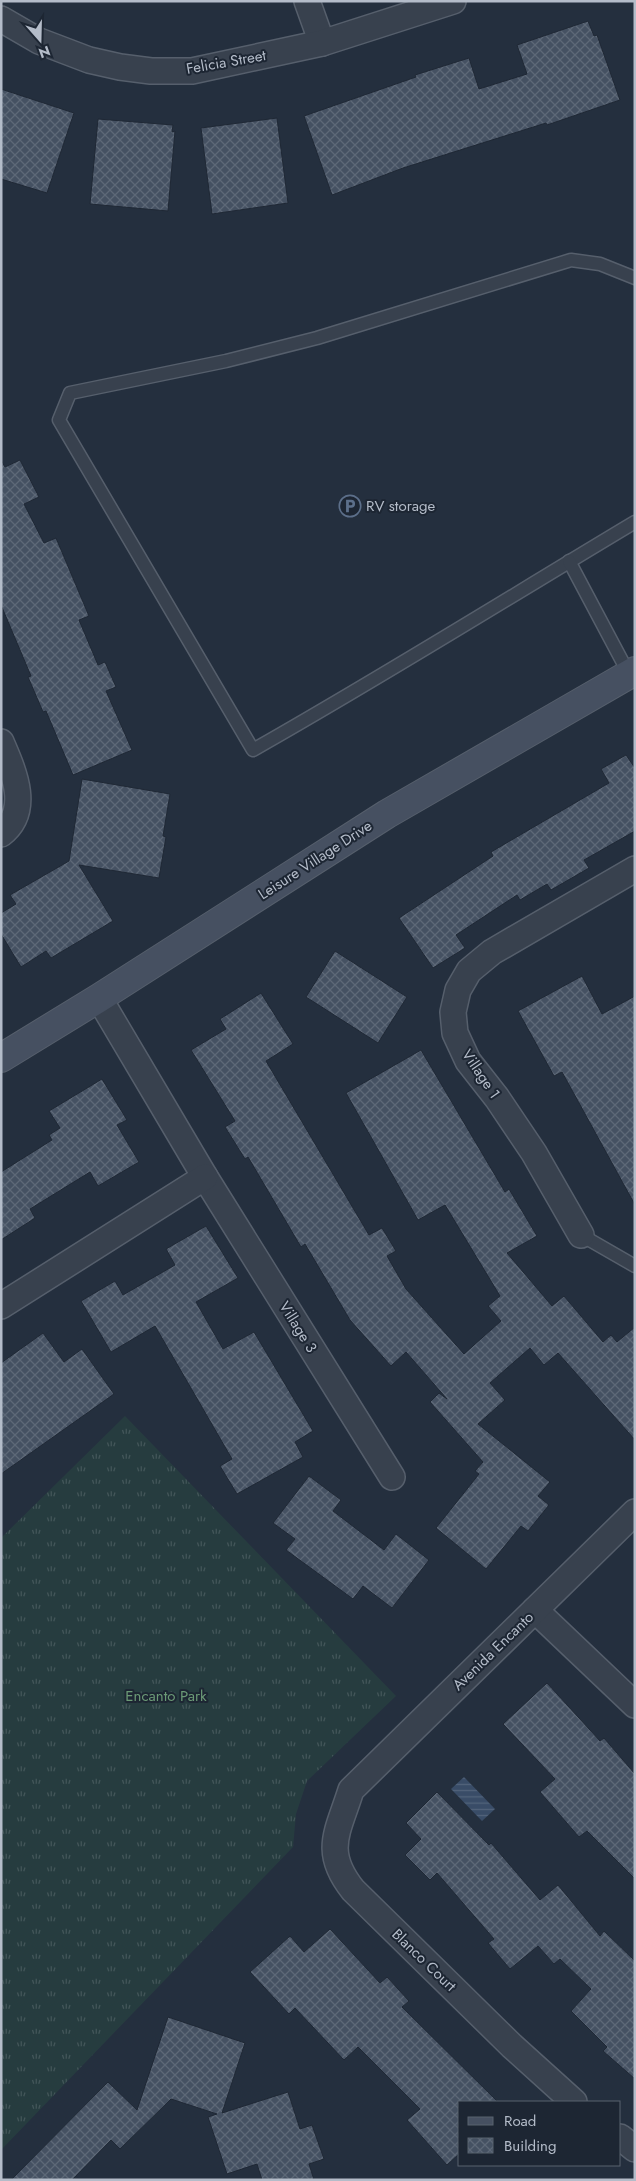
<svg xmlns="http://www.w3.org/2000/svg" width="636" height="2181" font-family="Jost,sans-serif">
	<defs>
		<pattern id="grass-tufts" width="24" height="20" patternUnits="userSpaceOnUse" patternTransform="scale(1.25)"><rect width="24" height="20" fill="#263c3f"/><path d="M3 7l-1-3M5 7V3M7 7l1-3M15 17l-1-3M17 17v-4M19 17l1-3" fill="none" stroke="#435659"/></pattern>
		<pattern id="water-rules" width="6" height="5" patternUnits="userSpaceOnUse" patternTransform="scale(1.25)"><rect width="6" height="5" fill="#394c67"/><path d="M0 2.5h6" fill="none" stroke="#53647b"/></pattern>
		<pattern id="building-cross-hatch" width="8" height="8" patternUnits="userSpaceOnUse" patternTransform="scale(1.25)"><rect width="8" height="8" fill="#455162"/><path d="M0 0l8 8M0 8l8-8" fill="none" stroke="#5d6877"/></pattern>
	</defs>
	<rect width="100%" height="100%" fill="#242f3e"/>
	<!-- grass -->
	<polygon fill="url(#grass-tufts)" points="125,1416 396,1696 307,1781 296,1814 293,1847 2,2149 1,1538"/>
	<!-- water -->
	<polygon fill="url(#water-rules)" points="464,1777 495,1809 482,1821 451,1789"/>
	<!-- building -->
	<g fill="url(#building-cross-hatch)" stroke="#1f2835">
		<polygon points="588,21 594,36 597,35 620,100 547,125 546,123 403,168 332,195 304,116 416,77 415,75 469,58 479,89 527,74 517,45"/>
		<polygon points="1,89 74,113 47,193 1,179"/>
		<polygon points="277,118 288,203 212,214 201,128"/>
		<polygon points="98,119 173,125 172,132 175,131 168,211 90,204"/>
		<polygon points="1,460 5,467 20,460 39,497 24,504 44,543 56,538 89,616 79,620 98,665 105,662 116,687 106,691 132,750 73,775 46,711 43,712 28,677 31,676 1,605"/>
		<polygon points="626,755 635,768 635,831 584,860 589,868 551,890 547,884 520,900 517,895 456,935 465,948 433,968 399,918 493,856 491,852 609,783 601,769"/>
		<polygon points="82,779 170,794 163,836 166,837 159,878 79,865 113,921 51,958 46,951 21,967 1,934 1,913 16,904 10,895 69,861"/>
		<polygon points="335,951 407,997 378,1043 306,997"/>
		<polygon points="582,976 602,1014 635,996 635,1205 562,1072 554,1076 518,1011"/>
		<polygon points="261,993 293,1044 266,1061 369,1235 382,1228 396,1251 387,1256 406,1289 464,1354 501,1321 488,1306 500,1296 445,1205 418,1220 346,1093 421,1050 505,1192 509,1189 537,1236 507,1253 552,1306 564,1296 603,1342 611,1335 617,1342 635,1327 635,1440 558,1353 544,1365 530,1348 490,1383 505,1400 478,1424 550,1482 538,1496 549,1505 528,1531 521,1526 486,1569 436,1528 479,1474 475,1471 483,1462 430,1402 439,1393 447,1399 406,1352 391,1366 350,1320 305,1244 301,1247 248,1157 245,1159 225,1127 235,1121 191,1050 226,1029 220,1019"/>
		<polygon points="102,1079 127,1120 117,1125 139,1162 98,1186 90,1172 30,1209 35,1218 1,1240 1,1172 52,1140 49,1135 60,1128 49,1111"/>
		<polygon points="206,1226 238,1278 196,1302 223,1349 254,1332 313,1431 295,1442 303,1457 237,1494 220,1466 232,1459 155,1326 111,1352 81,1301 115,1281 123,1295 175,1265 166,1249"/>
		<polygon points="43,1333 64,1362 82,1349 114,1394 1,1474 1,1363"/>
		<polygon points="309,1476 341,1500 333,1511 384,1550 396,1534 429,1560 392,1608 363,1586 353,1599 286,1550 295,1539 273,1523"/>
		<polygon points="547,1683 600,1741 604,1738 635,1774 635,1879 587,1831 579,1837 540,1792 555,1779 503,1724"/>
		<polygon points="437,1792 489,1845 491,1843 540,1900 558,1885 600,1936 604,1931 635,1961 635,2079 603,2051 607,2047 571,2011 591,1989 560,1959 554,1964 538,1946 510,1969 488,1943 494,1939 437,1873 430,1880 405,1855 421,1839 406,1823"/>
		<polygon points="330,1929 380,1983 387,1977 409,2001 402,2007 498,2102 460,2102 460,2153 447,2165 407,2120 420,2109 358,2047 344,2060 295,2008 289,2014 250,1972 290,1936 304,1952"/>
		<polygon points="168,2017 245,2043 222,2113 288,2092 300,2129 312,2125 324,2159 309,2164 314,2180 262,2180 257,2164 227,2174 208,2117 217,2114 171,2099 120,2149 111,2140 72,2180 11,2180 108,2082 137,2110"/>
	</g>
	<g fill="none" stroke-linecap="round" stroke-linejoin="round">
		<!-- lane casing -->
		<g stroke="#565f6c" stroke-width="15">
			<g id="lane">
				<path d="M 635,278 L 600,264 L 571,260 L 317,338 L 226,361 L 70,393 L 59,420 L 253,750 C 382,677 508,598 635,522"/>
				<polyline points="569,561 629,674"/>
				<polyline points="581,1235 635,1266"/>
			</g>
		</g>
		<!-- street casing -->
		<g stroke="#565f6c" stroke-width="28">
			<g id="street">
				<polyline points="307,1 322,43"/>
				<polyline points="1,19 39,41 89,60 120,67 151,71 192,71 322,43 453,1"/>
				<path d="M 1,742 C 13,770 32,810 1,834"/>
				<polyline points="99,998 205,1177 392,1477"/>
				<polyline points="581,1235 534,1153 497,1098 468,1061 455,1033 453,1012 458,990 469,971 492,952 635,869"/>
				<polyline points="1,1306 205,1177"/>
				<polyline points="535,1610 635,1705"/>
				<path d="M 574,2102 L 512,2046 L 353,1890 C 322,1851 338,1832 351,1790 L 635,1512"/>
				<polyline points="620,2137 635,2149"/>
			</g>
		</g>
		<!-- secondary casing -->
		<g stroke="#565f6c" stroke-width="30">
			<polyline id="secondary" points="1,1058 99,998 387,814 635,671"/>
		</g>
		<!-- lane -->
		<use href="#lane" stroke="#38414e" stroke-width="12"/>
		<!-- street -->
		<use href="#street" stroke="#38414e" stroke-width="25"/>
		<!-- secondary -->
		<use href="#secondary" stroke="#465061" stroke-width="28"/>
	</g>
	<!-- icons -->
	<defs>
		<g id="parking-ring" transform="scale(1.125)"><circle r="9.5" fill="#1d2633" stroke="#5c6f8a" stroke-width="1.5"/><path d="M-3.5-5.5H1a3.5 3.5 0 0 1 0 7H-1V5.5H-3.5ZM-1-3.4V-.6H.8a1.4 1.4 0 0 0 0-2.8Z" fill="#5c6f8a"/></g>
	</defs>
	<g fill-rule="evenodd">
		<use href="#parking-ring" x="350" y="506"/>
	</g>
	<g text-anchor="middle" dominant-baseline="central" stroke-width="4" stroke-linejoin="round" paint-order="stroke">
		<!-- street labels -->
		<g font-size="15" fill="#b4bcc9" stroke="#1d2633">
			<text transform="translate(226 62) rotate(-10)">Felicia Street</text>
			<text transform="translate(315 860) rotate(-33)">Leisure Village Drive</text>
			<text transform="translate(481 1074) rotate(56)">Village 1</text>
			<text transform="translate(298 1327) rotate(58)">Village 3</text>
			<text transform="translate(493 1651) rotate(-44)">Avenida Encanto</text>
			<text transform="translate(424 1960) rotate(44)">Blanco Court</text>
		</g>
		<!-- poi labels -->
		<g font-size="15" fill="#b4bcc9" stroke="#1d2633" text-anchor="start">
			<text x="366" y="506">RV storage</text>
		</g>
		<!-- park labels -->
		<g font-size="15" fill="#6b9a76" stroke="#1d2633">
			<text x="166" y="1696">Encanto Park</text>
		</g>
	</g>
	<!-- border -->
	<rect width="636" height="2181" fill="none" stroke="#b4bcc9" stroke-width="5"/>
	<!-- legend -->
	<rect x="458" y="2101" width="162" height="65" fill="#1d2633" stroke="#59626f"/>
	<rect x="468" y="2117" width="25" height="8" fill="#465061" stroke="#59626f"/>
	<text x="504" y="2126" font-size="15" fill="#b4bcc9">Road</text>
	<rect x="468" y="2138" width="25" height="15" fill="url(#building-cross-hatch)" stroke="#59626f"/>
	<text x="504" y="2151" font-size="15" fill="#b4bcc9">Building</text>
	<!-- north arrow -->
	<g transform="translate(40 40) rotate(160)" stroke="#1d2633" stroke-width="4" paint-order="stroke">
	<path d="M0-4L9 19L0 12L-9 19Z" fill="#b4bcc9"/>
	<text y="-8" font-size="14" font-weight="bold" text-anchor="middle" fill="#b4bcc9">N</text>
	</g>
</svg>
